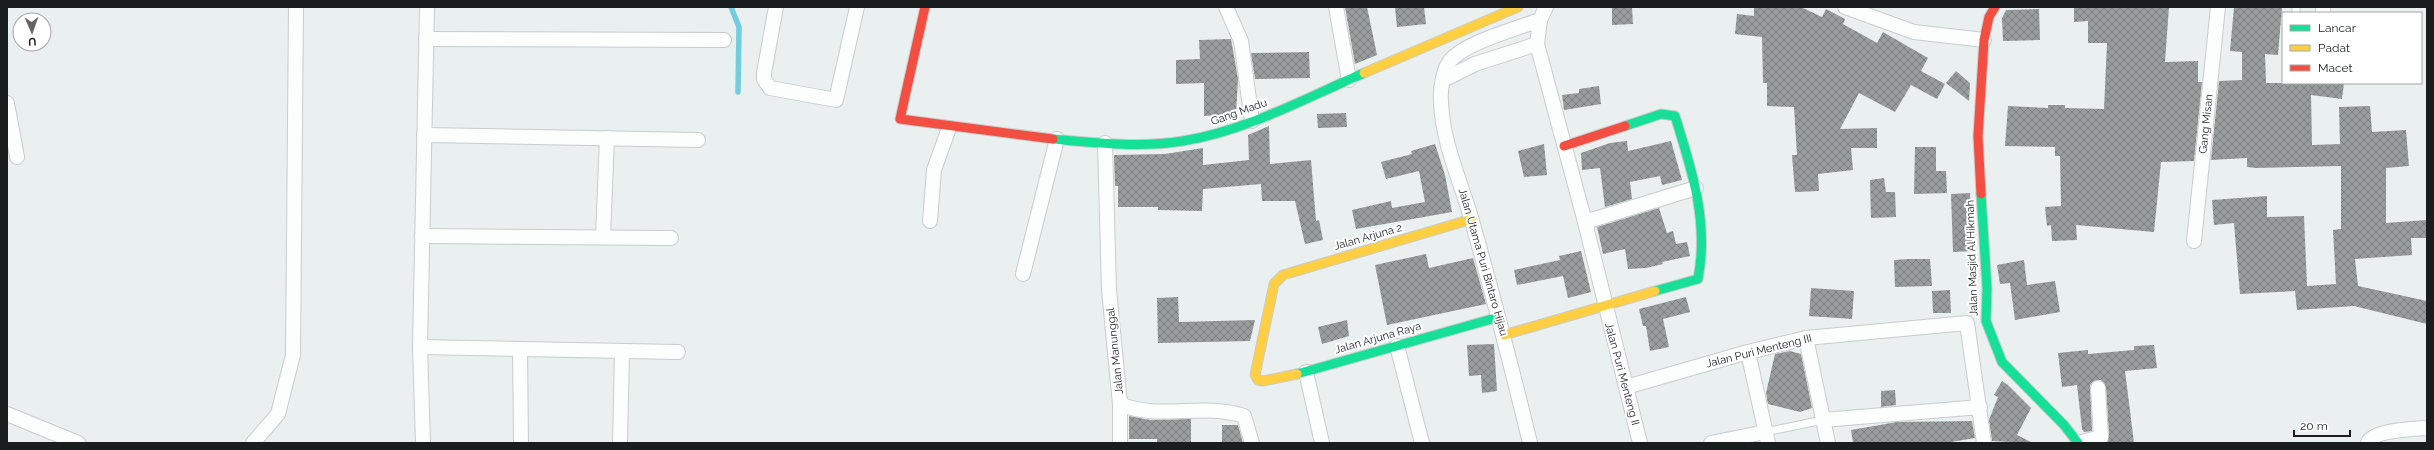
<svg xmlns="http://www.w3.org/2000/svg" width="2434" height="450" font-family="Raleway,sans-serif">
	<defs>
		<pattern id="building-cross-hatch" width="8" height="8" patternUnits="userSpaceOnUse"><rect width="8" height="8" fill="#989c9d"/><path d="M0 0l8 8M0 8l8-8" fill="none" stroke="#7b7f7f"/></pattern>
	</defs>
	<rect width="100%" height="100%" fill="#eaeff0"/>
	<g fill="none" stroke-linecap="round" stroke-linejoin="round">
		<!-- stream -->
		<polyline stroke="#74cdde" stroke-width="5.5" points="731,7 739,27 738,92"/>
	</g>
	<!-- building -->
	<g fill="url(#building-cross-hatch)">
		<polygon points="1345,7 1367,7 1377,55 1355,64"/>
		<polygon points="1395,7 1424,7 1426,24 1397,27"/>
		<polygon points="1612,7 1632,7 1633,24 1612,25"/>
		<polygon points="1754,7 1801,7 1822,17 1826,9 1845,19 1843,24 1877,43 1883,32 1928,58 1921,71 1945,84 1937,99 1911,85 1895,112 1859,93 1840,129 1877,128 1877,148 1851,148 1853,170 1818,174 1819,191 1795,192 1792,155 1797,155 1794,107 1767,106 1767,83 1763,83 1762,37 1735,34 1737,14 1754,16"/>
		<polygon points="2074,7 2169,7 2165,62 2198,61 2198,82 2202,82 2194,161 2161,162 2154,232 2076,225 2077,240 2052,241 2051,225 2047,226 2045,207 2061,206 2060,156 2055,156 2055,147 2005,146 2008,106 2048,108 2048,105 2065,105 2065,108 2104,109 2107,43 2088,43 2088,21 2074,22"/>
		<polygon points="2234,7 2282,7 2278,55 2265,54 2266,83 2344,83 2342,99 2311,95 2312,145 2340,144 2339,107 2370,106 2372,132 2406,130 2409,166 2386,168 2386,223 2427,220 2427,238 2411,238 2412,255 2355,259 2358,286 2427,301 2427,324 2354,306 2297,310 2295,291 2240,294 2234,223 2214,225 2212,200 2267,196 2267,217 2304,216 2307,286 2336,284 2333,230 2341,229 2341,166 2256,168 2247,167 2247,158 2211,160 2219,81 2242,80 2242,52 2230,51"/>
		<polygon points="2039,9 2040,40 2003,41 2002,18 2006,10"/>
		<polygon points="1231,39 1238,79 1236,114 1204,116 1204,83 1176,84 1176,60 1200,59 1199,40"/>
		<polygon points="1309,52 1310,78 1255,79 1251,53"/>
		<polygon points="1956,71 1970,83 1969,101 1946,83"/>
		<polygon points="1599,86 1601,104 1564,110 1562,95 1579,93 1579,89"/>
		<polygon points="1346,113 1347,127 1318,128 1317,114"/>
		<polygon points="1269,126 1270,164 1311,160 1316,221 1319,220 1323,240 1305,244 1295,201 1262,201 1261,184 1203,189 1202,211 1158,210 1158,207 1118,207 1118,186 1115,186 1114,155 1165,154 1203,148 1203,165 1249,160 1248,135"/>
		<polygon points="1627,141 1628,151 1671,141 1682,180 1662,185 1660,176 1630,182 1632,199 1605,207 1600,168 1582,170 1581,153 1610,143"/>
		<polygon points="1435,144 1445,175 1452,212 1356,229 1352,210 1391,201 1392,208 1425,202 1419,171 1386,179 1381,162 1412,154 1411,151"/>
		<polygon points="1544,144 1547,175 1524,177 1518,151"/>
		<polygon points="1915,147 1936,147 1936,171 1946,171 1947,193 1914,194"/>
		<polygon points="1884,178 1886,192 1895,192 1896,217 1871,218 1870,180"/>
		<polygon points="1970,193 1973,251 1953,252 1951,194"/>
		<polygon points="1659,208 1667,233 1673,231 1676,244 1687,242 1690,256 1662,262 1663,264 1646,268 1628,269 1625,249 1603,254 1597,227"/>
		<polygon points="1581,251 1591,292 1568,298 1563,276 1517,285 1514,270 1560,260 1559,256"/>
		<polygon points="1426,254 1429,268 1473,258 1486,304 1387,325 1375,265"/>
		<polygon points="1909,259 1930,259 1932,286 1895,287 1894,260"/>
		<polygon points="2024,260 2027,285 2055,281 2060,312 2015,320 2010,283 2000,284 1997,265"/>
		<polygon points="1811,288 1854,291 1852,319 1809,316"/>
		<polygon points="1950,290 1951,313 1933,313 1932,291"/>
		<polygon points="1178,297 1179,322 1255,320 1250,341 1158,343 1157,298"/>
		<polygon points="1686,297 1690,312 1663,319 1669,347 1650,351 1646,326 1643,326 1639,309"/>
		<polygon points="1347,320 1349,336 1322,344 1318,327"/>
		<polygon points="1494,344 1497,391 1482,393 1481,375 1469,376 1467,345"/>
		<polygon points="2154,345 2157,368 2125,371 2134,443 2107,443 2109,436 2106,387 2101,380 2094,381 2090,385 2092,431 2084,432 2082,429 2077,385 2062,387 2058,353 2088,350 2088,354 2134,350 2134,346"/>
		<polygon points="1790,351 1801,354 1812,408 1800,412 1768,404 1766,393 1775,354"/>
		<polygon points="2002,381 2008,385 2031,408 2017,435 2033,443 1992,441 1989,420 1998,397 1994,395"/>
		<polygon points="1895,390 1896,405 1881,407 1881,391"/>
		<polygon points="1129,416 1150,420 1191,419 1191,442 1157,443 1157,439 1129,439"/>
		<polygon points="1972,421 1975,438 1945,443 1853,443 1851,430 1897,422"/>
		<polygon points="1222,425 1238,425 1243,443 1222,443"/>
	</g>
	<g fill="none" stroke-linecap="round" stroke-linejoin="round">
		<!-- lane casing -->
		<g stroke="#c8cccd" stroke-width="9">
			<g id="lane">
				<polyline points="2296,13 2296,7"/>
				<polyline points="1765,432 1823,420"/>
			</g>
		</g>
		<!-- street casing -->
		<g stroke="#c8cccd" stroke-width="16">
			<g id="street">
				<polyline points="776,7 764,73 764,79 770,88 836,100 857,7"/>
				<polyline points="1226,7 1241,41 1252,121"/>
				<polyline points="1336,7 1349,80"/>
				<polyline points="1546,7 1540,20 1537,44 1585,222 1640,443"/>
				<polyline points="1845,7 1914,32 1984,40"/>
				<polyline points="2323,13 2323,7"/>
				<polyline points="426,39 724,40"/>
				<polyline points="1443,80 1475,64 1537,44"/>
				<polyline points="7,103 17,157"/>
				<polyline points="424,135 698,140"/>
				<polyline points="1105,143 1109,290 1120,404 1120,443"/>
				<polyline points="930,221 934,170 949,128"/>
				<polyline points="1585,222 1696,188"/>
				<polyline points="422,236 671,238"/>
				<polyline points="603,237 607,138"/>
				<polyline points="2194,241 2218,7"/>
				<polyline points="1023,274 1057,139"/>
				<polyline points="1806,338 1828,443"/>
				<polyline points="1397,346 1422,443"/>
				<polyline points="420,347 678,352"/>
				<polyline points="520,349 521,443"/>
				<polyline points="1748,352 1768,443"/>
				<polyline points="1306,372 1322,443"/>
				<polyline points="1626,387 1748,352 1806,338 1967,323 1984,443"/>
				<path d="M 1120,404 C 1159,421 1202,402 1244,416 L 1252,443"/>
				<polyline points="7,414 78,443"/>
				<polyline points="1823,420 1980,407"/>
				<polyline points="253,443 278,414 293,355 296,7"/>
				<polyline points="423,443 420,347 427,7"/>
				<polyline points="620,443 622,351"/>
				<path d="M 1530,443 C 1512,369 1493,295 1472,221 C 1461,182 1442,142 1441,101 C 1440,90 1443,70 1450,61 C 1464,43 1518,28 1540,20"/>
				<polyline points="1711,443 1765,432"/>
				<polyline points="2078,443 2101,437 2098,388"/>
				<path d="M 2368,443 C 2373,430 2414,429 2427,428"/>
			</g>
		</g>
		<!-- fast casing -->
		<g stroke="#c8cccd" stroke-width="11">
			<g id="fast">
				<path d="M 1625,126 L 1661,114 L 1675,116 C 1692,170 1709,222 1698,279 L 1655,291"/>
				<path d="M 1053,139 C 1096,143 1141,148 1183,141 C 1246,131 1306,98 1364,73"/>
				<polyline points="1981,194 1987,288 1986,321 2002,362 2064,425 2078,443"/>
				<polyline points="1297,374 1499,317"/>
			</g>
		</g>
		<!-- slow casing -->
		<g stroke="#c8cccd" stroke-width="11">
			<g id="slow">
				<polyline points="1364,73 1518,7"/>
				<polyline points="1504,335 1655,291"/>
				<polyline points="1297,374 1263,381 1258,380 1255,375 1274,284 1283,275 1472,219"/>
			</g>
		</g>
		<!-- jam casing -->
		<g stroke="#c8cccd" stroke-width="11">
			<g id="jam">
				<polyline points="925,7 900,119 1053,139"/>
				<polyline points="1564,146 1625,126"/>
				<polyline points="1981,194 1978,136 1984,40 1989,17 1995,7"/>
			</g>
		</g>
		<!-- lane -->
		<use href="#lane" stroke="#fcfdfd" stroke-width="7"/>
		<!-- street -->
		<use href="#street" stroke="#fcfdfd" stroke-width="14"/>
		<!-- fast -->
		<use href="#fast" stroke="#16e098" stroke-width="9"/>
		<!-- slow -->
		<use href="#slow" stroke="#ffcf43" stroke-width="9"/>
		<!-- jam -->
		<use href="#jam" stroke="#f24e42" stroke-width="9"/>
	</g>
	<g text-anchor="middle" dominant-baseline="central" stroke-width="4" stroke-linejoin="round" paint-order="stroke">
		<!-- street labels -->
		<g font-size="11" fill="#191d1e" stroke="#fff">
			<text transform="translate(1239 112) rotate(-20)">Gang Madu</text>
			<text transform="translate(2206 124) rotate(-84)">Gang Misan</text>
			<text transform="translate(1368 237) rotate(-16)">Jalan Arjuna 2</text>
			<text transform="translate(1972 258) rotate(-92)">Jalan Masjid Al Hikmah</text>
			<text transform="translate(1483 262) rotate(74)">Jalan Utama Puri Bintaro Hijau</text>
			<text transform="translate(1378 338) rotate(-16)">Jalan Arjuna Raya</text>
			<text transform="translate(1115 351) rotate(-96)">Jalan Manunggal</text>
			<text transform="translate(1759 351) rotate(-14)">Jalan Puri Menteng III</text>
			<text transform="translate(1622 374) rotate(75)">Jalan Puri Menteng II</text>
		</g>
	</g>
	<!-- border -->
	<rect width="2434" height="450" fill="none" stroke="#191d1e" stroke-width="16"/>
	<!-- legend -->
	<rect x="2282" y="12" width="140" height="72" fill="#ffffff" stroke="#a3a5a5"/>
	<rect x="2290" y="25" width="20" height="6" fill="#16e098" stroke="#a3a5a5"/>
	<text x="2318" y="32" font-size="12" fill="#191d1e">Lancar</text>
	<rect x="2290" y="45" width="20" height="6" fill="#ffcf43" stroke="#a3a5a5"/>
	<text x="2318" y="52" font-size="12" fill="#191d1e">Padat</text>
	<rect x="2290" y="65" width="20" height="6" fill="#f24e42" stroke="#a3a5a5"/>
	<text x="2318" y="72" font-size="12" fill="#191d1e">Macet</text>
	<!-- north arrow -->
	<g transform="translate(32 32) rotate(178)"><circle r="19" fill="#ffffff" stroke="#a3a5a5"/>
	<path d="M0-3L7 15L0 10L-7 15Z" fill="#626668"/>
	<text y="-6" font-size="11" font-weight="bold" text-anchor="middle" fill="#191d1e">U</text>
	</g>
	<!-- scale -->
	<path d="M2294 430v6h56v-6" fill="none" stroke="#191d1e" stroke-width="2"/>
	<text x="2300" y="430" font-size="12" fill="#191d1e" stroke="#ffffff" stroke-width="3" paint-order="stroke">20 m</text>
</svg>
